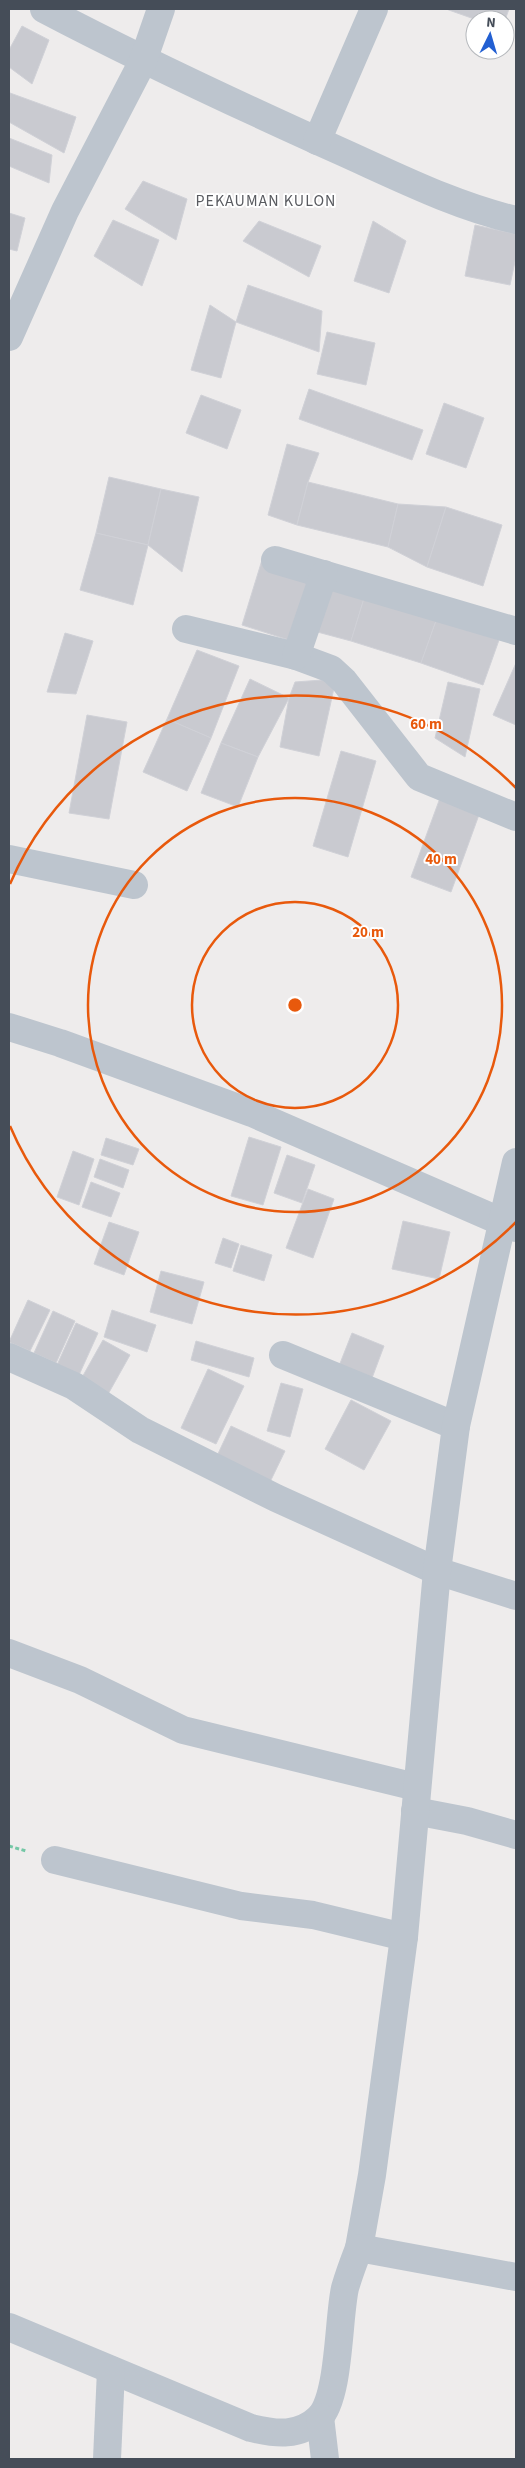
<svg xmlns="http://www.w3.org/2000/svg" width="525" height="2468" font-family="'Source Sans 3',sans-serif">
	<rect width="100%" height="100%" fill="#eeecec"/>
	<!-- building -->
	<g fill="#c9cad0" stroke="#d0d1d7">
		<polygon points="446,9 509,9 505,20 477,20"/>
		<polygon points="22,26 49,40 32,84 9,67 9,50"/>
		<polygon points="10,93 76,117 64,153 9,122"/>
		<polygon points="9,138 52,155 49,183 9,166"/>
		<polygon points="143,181 187,199 176,240 125,209"/>
		<polygon points="9,213 25,218 17,251 9,249"/>
		<polygon points="113,220 159,240 142,286 94,256"/>
		<polygon points="259,221 321,246 309,277 243,241"/>
		<polygon points="373,221 406,241 389,293 354,281"/>
		<polygon points="475,225 516,234 516,257 510,285 465,276"/>
		<polygon points="248,285 322,311 319,352 236,322"/>
		<polygon points="210,305 236,322 221,378 191,370"/>
		<polygon points="327,332 375,343 366,385 317,374"/>
		<polygon points="309,389 423,430 412,460 299,419"/>
		<polygon points="201,395 241,410 227,449 186,433"/>
		<polygon points="444,403 484,418 466,468 426,454"/>
		<polygon points="287,444 319,453 308,482 297,525 268,515"/>
		<polygon points="109,477 161,489 148,545 96,533"/>
		<polygon points="308,482 398,504 388,547 297,525"/>
		<polygon points="161,489 199,497 182,572 148,545"/>
		<polygon points="398,504 446,507 427,567 388,547"/>
		<polygon points="446,507 502,525 483,586 427,567"/>
		<polygon points="96,533 148,545 133,605 80,590"/>
		<polygon points="262,560 312,576 292,641 242,625"/>
		<polygon points="325,581 365,595 351,641 310,630"/>
		<polygon points="365,595 437,618 421,663 351,641"/>
		<polygon points="437,618 499,640 483,685 421,663"/>
		<polygon points="65,633 93,641 76,694 47,692"/>
		<polygon points="197,650 239,666 211,738 167,719"/>
		<polygon points="516,663 516,725 493,715"/>
		<polygon points="250,679 289,698 258,757 221,743"/>
		<polygon points="336,679 319,756 280,747 289,698 295,682"/>
		<polygon points="448,682 480,689 465,757 435,738"/>
		<polygon points="87,715 127,722 109,819 69,813"/>
		<polygon points="167,719 211,738 187,791 143,772"/>
		<polygon points="221,743 258,757 238,807 201,793"/>
		<polygon points="341,751 376,761 348,857 313,846"/>
		<polygon points="440,798 480,812 451,892 411,877"/>
		<polygon points="249,1137 281,1147 263,1205 231,1196"/>
		<polygon points="106,1138 139,1149 133,1165 101,1155"/>
		<polygon points="73,1151 94,1159 79,1205 57,1197"/>
		<polygon points="287,1155 315,1165 302,1203 274,1193"/>
		<polygon points="100,1159 129,1170 123,1188 94,1177"/>
		<polygon points="91,1182 120,1193 111,1217 82,1207"/>
		<polygon points="308,1189 334,1199 313,1258 286,1248"/>
		<polygon points="403,1221 450,1232 439,1279 392,1269"/>
		<polygon points="109,1222 139,1232 124,1275 94,1264"/>
		<polygon points="223,1238 239,1244 231,1268 215,1263"/>
		<polygon points="241,1245 272,1255 264,1281 233,1271"/>
		<polygon points="161,1271 204,1282 192,1324 150,1312"/>
		<polygon points="28,1300 50,1310 30,1351 9,1342"/>
		<polygon points="112,1310 156,1325 147,1352 104,1337"/>
		<polygon points="53,1311 75,1321 56,1363 34,1353"/>
		<polygon points="76,1323 98,1333 79,1375 57,1365"/>
		<polygon points="352,1333 384,1346 372,1378 339,1366"/>
		<polygon points="103,1340 130,1355 107,1396 80,1381"/>
		<polygon points="196,1341 254,1358 249,1377 191,1360"/>
		<polygon points="208,1369 244,1386 216,1444 181,1428"/>
		<polygon points="281,1383 303,1389 290,1437 267,1431"/>
		<polygon points="351,1400 391,1421 364,1470 325,1449"/>
		<polygon points="231,1426 285,1451 270,1482 216,1458"/>
	</g>
	<g fill="none" stroke-linecap="round" stroke-linejoin="round">
		<!-- path -->
		<polyline stroke="#75c7a6" stroke-width="3" stroke-dasharray="4 2.5" stroke-linecap="butt" points="9,1846 26,1851"/>
		<!-- street -->
		<g stroke="#bdc5ce" stroke-width="28">
			<path d="M 44,9 C 141,60 240,106 340,151 C 398,177 455,206 516,220"/>
			<polyline points="317,141 374,9"/>
			<polyline points="9,337 65,211 143,61 161,9"/>
			<polyline points="275,560 516,631"/>
			<polyline points="186,629 296,656 331,669 344,681 419,777 516,817"/>
			<polyline points="296,656 324,574"/>
			<polyline points="9,859 134,885"/>
			<polyline points="9,1027 60,1043 252,1113 516,1228"/>
			<polyline points="283,1355 456,1426"/>
			<polyline points="9,1357 74,1386 140,1430 276,1498 437,1571 516,1596"/>
			<polyline points="9,1653 80,1680 183,1730 416,1787"/>
			<polyline points="415,1811 467,1821 516,1835"/>
			<polyline points="55,1860 241,1906 313,1915 404,1937"/>
			<polyline points="359,2248 372,2175 404,1937 437,1571 456,1426 516,1162"/>
			<path d="M 9,2327 L 251,2428 C 276,2434 299,2437 319,2418 C 340,2397 338,2319 345,2288 C 349,2274 354,2261 359,2248 L 516,2277"/>
			<polyline points="320,2417 325,2459"/>
			<polyline points="107,2459 111,2370"/>
		</g>
	</g>
	<!-- distance rings -->
	<g fill="none" stroke="#e8590c" stroke-width="2.5">
		<circle cx="295" cy="1005" r="103"/>
		<circle cx="295" cy="1005" r="207"/>
		<path d="M516 1222A310 310 0 0 1 10 1126M10 884A310 310 0 0 1 516 788"/>
	</g>
	<g text-anchor="middle" dominant-baseline="central" stroke-width="4" stroke-linejoin="round" paint-order="stroke">
		<!-- quarter labels -->
		<g font-size="16" letter-spacing="1" fill="#595b60" stroke="#fff">
			<text x="266" y="201">PEKAUMAN KULON</text>
		</g>
	</g>
	<circle cx="295" cy="1005" r="8" fill="#e8590c" stroke="#fff" stroke-width="2.5"/>
	<g font-size="15" text-anchor="middle" font-weight="bold" fill="#e8590c" stroke="#fff" stroke-width="4" stroke-linejoin="round" paint-order="stroke">
		<text x="426" y="729">60 m</text>
		<text x="441" y="864">40 m</text>
		<text x="368" y="937">20 m</text>
	</g>
	<!-- border -->
	<rect width="525" height="2468" fill="none" stroke="#454d58" stroke-width="20"/>
	<!-- north arrow -->
	<g transform="translate(490 35) rotate(5)"><circle r="24" fill="#ffffff" stroke="#b5b8bc"/>
	<path d="M0-4L9 19L0 12L-9 19Z" fill="#225fd2"/>
	<text y="-8" font-size="14" font-weight="bold" text-anchor="middle" fill="#454d58">N</text>
	</g>
</svg>
